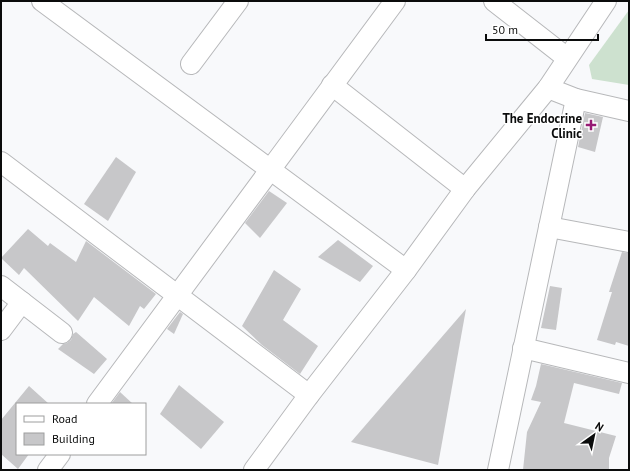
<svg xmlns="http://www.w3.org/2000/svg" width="630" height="471" font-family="'PT Sans',sans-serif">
	<rect width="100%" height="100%" fill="#f8f9fb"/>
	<!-- green -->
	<polygon fill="#cde1cf" points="629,10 629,85 592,79 589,65"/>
	<!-- building -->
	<g fill="#c7c7c9">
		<polygon points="585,113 603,117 595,152 578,147"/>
		<polygon points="116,157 136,172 108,221 84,204"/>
		<polygon points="269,191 287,203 260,238 245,223"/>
		<polygon points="28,229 48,246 50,243 76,262 86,241 156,294 144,309 140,306 129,326 94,297 78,321 24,268 19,275 1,258"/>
		<polygon points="338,240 373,266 360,282 318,257"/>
		<polygon points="622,252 629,253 629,346 616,342 615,345 597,340 612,292 609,292"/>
		<polygon points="274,270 301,289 283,320 318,346 300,374 262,345 242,326"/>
		<polygon points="550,286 562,288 556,330 541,328"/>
		<polygon points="466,309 438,465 351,442"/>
		<polygon points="180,312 183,314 174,334 167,329"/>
		<polygon points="76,332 107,359 94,374 58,349 63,344 67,343 71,340 73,334"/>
		<polygon points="541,364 622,383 619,394 574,383 564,423 616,436 609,458 609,470 523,470 527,432 541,402 531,400 536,386"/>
		<polygon points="179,385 224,422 201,449 160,414"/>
		<polygon points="29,386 49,404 17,404 17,454 29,454 18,469 1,454 1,420"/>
		<polygon points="120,392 133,404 111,404"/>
	</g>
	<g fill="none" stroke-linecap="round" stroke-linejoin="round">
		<!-- minor casing -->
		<g stroke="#b7b8ba" stroke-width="22">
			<g id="minor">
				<polyline points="42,1 406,270"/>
				<polyline points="494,1 567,58"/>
				<polyline points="191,64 238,1"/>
				<polyline points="332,85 465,189"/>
				<polyline points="548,88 576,99 629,111"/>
				<polyline points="1,162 309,395"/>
				<polyline points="549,227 629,242"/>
				<polyline points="1,286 62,333"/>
				<polyline points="1,330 22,302"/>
				<polyline points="523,348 629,373"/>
				<polyline points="97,404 395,1"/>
				<polyline points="48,470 60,454"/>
				<polyline points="254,470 309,395 406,270 465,189 548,88 606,1"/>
				<polyline points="498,470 576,99"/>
			</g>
		</g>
		<!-- minor -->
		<use href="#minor" stroke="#fff" stroke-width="20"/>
	</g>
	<!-- markers -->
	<path fill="#961973" stroke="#fff" stroke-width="1.5" d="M589 119h4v4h4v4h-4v4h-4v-4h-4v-4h4z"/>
	<g text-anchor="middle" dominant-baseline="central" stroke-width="3" stroke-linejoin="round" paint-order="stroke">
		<!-- poi labels -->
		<g font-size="13" font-weight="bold" fill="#0b0c0c" stroke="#fff" text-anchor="end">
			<text x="582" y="118">The Endocrine<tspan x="582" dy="15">Clinic</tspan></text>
		</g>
	</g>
	<!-- border -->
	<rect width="630" height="471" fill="none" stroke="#0b0c0c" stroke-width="4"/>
	<!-- legend -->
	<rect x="16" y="403" width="130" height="52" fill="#ffffff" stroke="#9d9e9e"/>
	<rect x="24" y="416" width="20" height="6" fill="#ffffff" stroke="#9d9e9e"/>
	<text x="52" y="423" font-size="12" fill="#0b0c0c">Road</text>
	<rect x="24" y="433" width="20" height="12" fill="#c7c7c9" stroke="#9d9e9e"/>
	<text x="52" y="443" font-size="12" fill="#0b0c0c">Building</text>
	<!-- north arrow -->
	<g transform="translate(594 435) rotate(33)" stroke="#ffffff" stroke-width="3" paint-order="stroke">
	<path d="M0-3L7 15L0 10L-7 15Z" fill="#0b0c0c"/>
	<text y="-6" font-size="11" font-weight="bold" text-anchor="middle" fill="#0b0c0c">N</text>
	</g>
	<!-- scale -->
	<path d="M486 34v6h112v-6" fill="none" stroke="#0b0c0c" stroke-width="2"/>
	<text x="492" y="34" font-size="12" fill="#0b0c0c" stroke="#ffffff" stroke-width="3" paint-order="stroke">50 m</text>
</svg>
